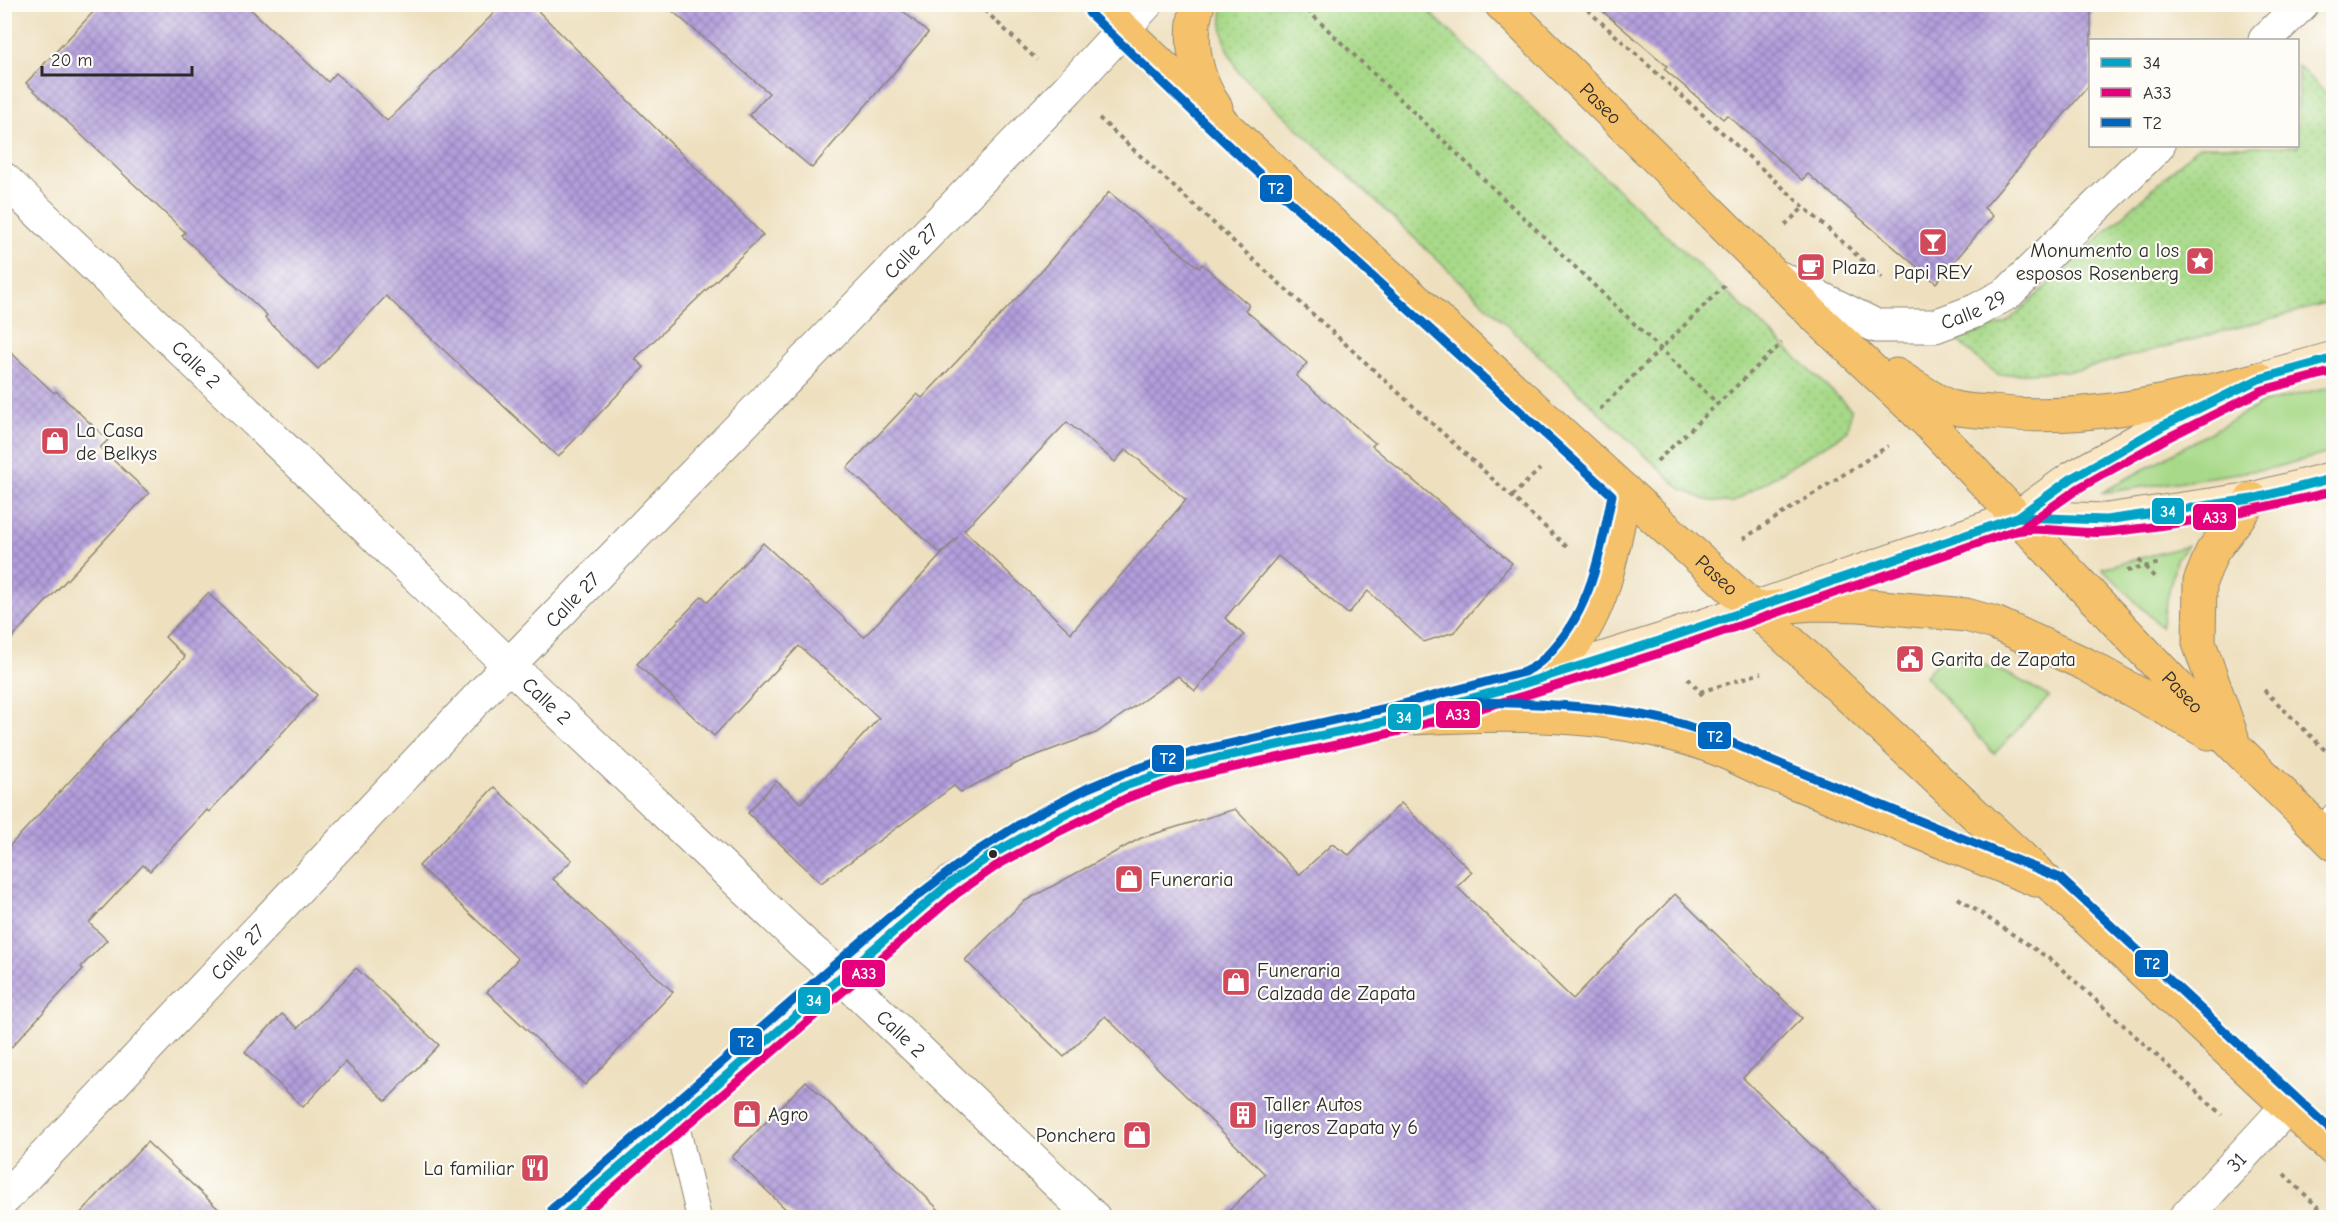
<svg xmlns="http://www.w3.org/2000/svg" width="2338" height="1222" font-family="'Comic Neue',sans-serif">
	<defs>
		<pattern id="park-dots" width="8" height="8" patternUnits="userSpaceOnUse" patternTransform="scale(1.5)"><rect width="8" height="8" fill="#a7d988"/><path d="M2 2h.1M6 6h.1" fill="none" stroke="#90ba76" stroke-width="1.8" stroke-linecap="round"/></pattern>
		<pattern id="building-cross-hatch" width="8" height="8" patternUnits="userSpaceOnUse" patternTransform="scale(1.5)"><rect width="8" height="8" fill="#b39fdd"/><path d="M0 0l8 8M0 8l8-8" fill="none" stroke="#9282b3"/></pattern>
	</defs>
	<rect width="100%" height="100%" fill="#fdfcf7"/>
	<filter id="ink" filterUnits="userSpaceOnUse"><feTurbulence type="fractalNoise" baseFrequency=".0167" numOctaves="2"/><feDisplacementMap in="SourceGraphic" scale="12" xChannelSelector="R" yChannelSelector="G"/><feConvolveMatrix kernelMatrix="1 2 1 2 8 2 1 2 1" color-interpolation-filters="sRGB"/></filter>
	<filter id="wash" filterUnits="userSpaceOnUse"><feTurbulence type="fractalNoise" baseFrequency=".008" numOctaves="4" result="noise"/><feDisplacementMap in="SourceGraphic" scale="24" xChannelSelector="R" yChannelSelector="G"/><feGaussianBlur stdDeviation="1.35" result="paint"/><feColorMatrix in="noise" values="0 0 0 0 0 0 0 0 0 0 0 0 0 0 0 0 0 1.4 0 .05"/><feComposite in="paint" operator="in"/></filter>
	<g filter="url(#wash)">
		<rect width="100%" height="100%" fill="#eee0bf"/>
		<!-- grass -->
		<g fill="#a7d988" stroke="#69825a" stroke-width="1.5">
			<polygon points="2333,386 2333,452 2272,468 2101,493 2263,403"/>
			<polygon points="2187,546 2176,559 2161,627 2102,568"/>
			<path d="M 1961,659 C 1999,668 2016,676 2049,697 L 1994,754 L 1925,676 L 1939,660 Z"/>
		</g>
		<!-- park -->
		<g fill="url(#park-dots)" stroke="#69825a" stroke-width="1.5">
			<path d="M 1223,5 L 1422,5 L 1851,409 L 1848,431 L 1732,503 L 1706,500 L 1680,488 L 1239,73 C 1226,49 1219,33 1223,5 Z"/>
			<polygon points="2298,66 2333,100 2333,302 2078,370 1999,375 1975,357 1957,340 2006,323 2199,146 2298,146"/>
		</g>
		<g id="blocks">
			<!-- building -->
			<g fill="url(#building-cross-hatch)" fill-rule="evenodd">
				<polygon points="101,4 245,4 328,82 336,73 387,121 503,4 531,4 763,235 635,359 644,367 558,457 386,296 318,369 265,318 267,315 182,236 185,232 26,83"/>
				<polygon points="664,4 895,4 928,33 812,168 749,115 769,93"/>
				<polygon points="1594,4 2091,4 2091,83 1984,208 1993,216 1936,283 1808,174 1802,180 1727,115 1723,119 1664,69 1667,66"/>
				<path d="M 1109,192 L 1199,268 L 1202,264 L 1249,305 L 1245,310 L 1307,363 L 1296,376 L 1375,443 L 1372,446 L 1512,563 L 1454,632 L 1424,642 L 1368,591 L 1348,614 L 1278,556 L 1225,618 L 1244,635 L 1195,691 L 1178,676 L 1096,733 L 1021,761 L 961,792 L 954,786 L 821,883 L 748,813 L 776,781 L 801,803 L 879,718 L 799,646 L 714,736 L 637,664 L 702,596 L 708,602 L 763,543 L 864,637 L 958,537 L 941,554 L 847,468 L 917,394 L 922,398 L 978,339 L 1029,285 ZM 1067,422 L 1115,462 L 1126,449 L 1186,500 L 1071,633 L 964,530 Z"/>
				<polygon points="4,346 54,393 56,391 108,440 100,448 149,493 4,646"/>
				<polygon points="208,593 317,695 209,812 207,810 150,871 143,865 89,923 107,940 81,967 83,969 4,1055 4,852 185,657 165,637"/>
				<polygon points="494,787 572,860 553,879 673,992 585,1085 487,992 518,959 419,866"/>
				<polygon points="1401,803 1472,872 1457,887 1573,999 1675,894 1802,1018 1743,1078 1885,1218 1222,1218 1265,1174 1105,1016 1064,1057 965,960 1023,902 1141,838 1235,809 1299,875 1332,844 1349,855"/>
				<polygon points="356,968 439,1045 386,1101 345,1062 303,1107 245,1052 282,1014 298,1028"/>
				<polygon points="806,1081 910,1181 947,1218 795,1218 732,1157"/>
				<polygon points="147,1142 228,1218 76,1218"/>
			</g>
		</g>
	</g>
	<g filter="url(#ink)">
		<use href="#blocks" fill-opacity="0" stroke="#8c8675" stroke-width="1.5"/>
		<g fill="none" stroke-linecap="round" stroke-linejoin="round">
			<!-- service casing -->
			<g stroke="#8c8675" stroke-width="26">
				<g id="service">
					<polyline points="2323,834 2334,815"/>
					<polyline points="675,1117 699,1218"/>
				</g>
			</g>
			<!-- minor casing -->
			<g stroke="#8c8675" stroke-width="35">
				<g id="minor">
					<polyline points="2265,40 2302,4"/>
					<path id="s1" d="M 4,179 L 509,665 L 806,946 L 841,976 L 1094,1218"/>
					<path id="s2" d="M 1780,278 L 1876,326 L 1935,326 L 1975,311 L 2008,293 L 2158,146"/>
					<path id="s3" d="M 4,1199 L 509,665 L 1068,89 L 1146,4"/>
					<path id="s4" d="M 2185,1218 L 2287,1107"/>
				</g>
			</g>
			<!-- secondary casing -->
			<g stroke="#8c8675" stroke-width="35">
				<g id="secondary">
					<polyline points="2018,517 2106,520 2252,499 2334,478"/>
					<polyline points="560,1218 949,884 993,854 1048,823 1122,787 1169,771 1218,758 1397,719 1519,685 1659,641 2018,517 2072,478 2161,427 2259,379 2334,358"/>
				</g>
			</g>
			<!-- primary casing -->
			<g stroke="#8c8675" stroke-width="35">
				<g id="primary">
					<path id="s5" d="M 1097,4 L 1236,136 L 1808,658 L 2334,1150"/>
					<path d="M 1198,4 C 1187,39 1196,80 1216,108"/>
					<path id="s6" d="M 1501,4 L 1813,314 L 1926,421 L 2235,747 L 2334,844"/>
					<path d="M 1896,375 C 1911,384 1936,402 1951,407 C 1964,411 1979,411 1992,412 C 2083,423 2172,401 2259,379"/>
					<polyline points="1754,609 1813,604 1860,605 1966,615 1995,623 2085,664 2209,733"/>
					<path d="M 1541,678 C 1551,668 1562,659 1571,648 C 1607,604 1613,544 1625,491"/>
					<path d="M 1397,719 C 1483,714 1570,711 1655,730 C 1676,735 1700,742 1720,750 C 1737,757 1753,766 1770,773 C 1859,807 1947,844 2036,880"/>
					<polyline points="2232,737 2199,643 2200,582 2212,552 2252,499"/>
				</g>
			</g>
			<!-- path -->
			<g stroke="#8c8675" stroke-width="4" stroke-dasharray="4.5 4.5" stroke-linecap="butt">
				<polyline points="978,4 1037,60"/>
				<polyline points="1301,4 1718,404"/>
				<polyline points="1581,4 1882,278"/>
				<polyline points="1099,118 1569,549"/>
				<polyline points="1785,225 1803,208"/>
				<polyline points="1600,409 1725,285"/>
				<polyline points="1657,461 1782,343"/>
				<polyline points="1512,496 1540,469"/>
				<polyline points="1743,539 1888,446"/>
				<polyline points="2139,560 2156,579"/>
				<polyline points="2127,571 2160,563"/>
				<polyline points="1688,678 1704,697"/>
				<polyline points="2264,690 2334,759"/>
				<polyline points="1700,692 1761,673"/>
				<polyline points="1958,898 2054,962 2222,1115"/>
				<polyline points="2284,1174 2329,1218"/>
			</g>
			<!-- service -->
			<use href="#service" stroke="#fff" stroke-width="24"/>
			<!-- minor -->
			<use href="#minor" stroke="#fff" stroke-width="33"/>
			<!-- secondary -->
			<use href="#secondary" stroke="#fbe6c4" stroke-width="33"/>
			<!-- primary -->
			<use href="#primary" stroke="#f5c16b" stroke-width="33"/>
			<!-- bus-1 casing -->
			<g stroke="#fdfcf7" stroke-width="14">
				<g id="bus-1">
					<polyline points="2000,523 2018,517 2106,520 2252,499 2334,478"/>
					<polyline points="561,1218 949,884 993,854 1048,823 1122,787 1169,771 1218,758 1397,719 1519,685 1659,641 2018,517 2072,478 2161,427 2259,379 2334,358"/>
				</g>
			</g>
			<!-- bus-2 casing -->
			<g stroke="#fdfcf7" stroke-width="14">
				<g id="bus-2">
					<path d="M 2004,534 C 2037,523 2073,535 2108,532 C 2184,525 2260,509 2334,491"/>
					<polyline points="579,1218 956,894 999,864 1054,834 1127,798 1172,782 1221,770 1400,731 1523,696 1663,652 2022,528 2079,488 2167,438 2263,390 2334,371"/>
				</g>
			</g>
			<!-- bus-3 casing -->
			<g stroke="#fdfcf7" stroke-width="14">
				<g id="bus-3">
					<path d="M 1469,702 C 1532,703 1596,705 1658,718 C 1695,726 1731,742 1766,758 L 2060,878 L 2334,1133"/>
					<path d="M 552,1209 L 891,916 L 971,855 L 1028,819 L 1088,788 L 1119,775 L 1172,757 L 1391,707 L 1524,672 C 1536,667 1544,659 1553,649 C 1592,606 1601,550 1612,495 L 1228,145 L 1089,13"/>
				</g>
			</g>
			<!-- bus-1 -->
			<use href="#bus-1" stroke="#02a3c6" stroke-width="9"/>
			<!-- bus-2 -->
			<use href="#bus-2" stroke="#e5007d" stroke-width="9"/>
			<!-- bus-3 -->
			<use href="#bus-3" stroke="#0065bd" stroke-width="9"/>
		</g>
	</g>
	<!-- icons -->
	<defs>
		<g id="bar-square" transform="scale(1.5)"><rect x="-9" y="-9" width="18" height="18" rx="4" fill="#d1495b" stroke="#fdfcf7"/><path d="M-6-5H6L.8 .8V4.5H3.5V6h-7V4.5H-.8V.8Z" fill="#fff"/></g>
		<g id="sight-square" transform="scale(1.5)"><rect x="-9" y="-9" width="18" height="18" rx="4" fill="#d1495b" stroke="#fdfcf7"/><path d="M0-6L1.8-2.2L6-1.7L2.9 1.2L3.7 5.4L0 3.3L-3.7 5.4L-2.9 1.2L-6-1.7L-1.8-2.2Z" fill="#fff"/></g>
		<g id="cafe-square" transform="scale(1.5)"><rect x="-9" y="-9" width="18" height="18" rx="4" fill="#d1495b" stroke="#fdfcf7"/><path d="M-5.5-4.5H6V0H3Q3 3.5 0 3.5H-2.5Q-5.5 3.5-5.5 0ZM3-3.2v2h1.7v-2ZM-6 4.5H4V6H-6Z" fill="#fff"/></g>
		<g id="shop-square" transform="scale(1.5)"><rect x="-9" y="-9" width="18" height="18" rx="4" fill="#d1495b" stroke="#fdfcf7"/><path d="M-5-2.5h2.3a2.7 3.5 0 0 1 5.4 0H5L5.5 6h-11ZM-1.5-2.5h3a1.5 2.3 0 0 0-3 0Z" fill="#fff"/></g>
		<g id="civic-square" transform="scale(1.5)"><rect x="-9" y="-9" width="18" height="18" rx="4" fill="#d1495b" stroke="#fdfcf7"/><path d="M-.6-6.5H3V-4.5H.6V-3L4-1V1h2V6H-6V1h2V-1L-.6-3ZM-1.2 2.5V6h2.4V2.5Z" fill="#fff"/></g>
		<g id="building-square" transform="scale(1.5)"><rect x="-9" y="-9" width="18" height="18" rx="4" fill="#d1495b" stroke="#fdfcf7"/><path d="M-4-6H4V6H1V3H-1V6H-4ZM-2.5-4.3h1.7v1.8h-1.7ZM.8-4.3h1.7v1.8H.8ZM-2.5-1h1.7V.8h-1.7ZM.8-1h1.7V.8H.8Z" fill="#fff"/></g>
		<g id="restaurant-square" transform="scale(1.5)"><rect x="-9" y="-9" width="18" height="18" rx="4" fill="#d1495b" stroke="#fdfcf7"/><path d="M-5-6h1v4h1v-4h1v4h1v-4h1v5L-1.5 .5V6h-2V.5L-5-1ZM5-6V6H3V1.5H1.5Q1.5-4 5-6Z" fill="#fff"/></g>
	</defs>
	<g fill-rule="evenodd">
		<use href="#bar-square" x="1933" y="242"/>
		<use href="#sight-square" x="2200" y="261"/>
		<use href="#cafe-square" x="1811" y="267"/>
		<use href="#shop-square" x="55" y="441"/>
		<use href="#civic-square" x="1910" y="659"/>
		<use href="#shop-square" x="1129" y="879"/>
		<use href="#shop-square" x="1236" y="982"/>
		<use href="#shop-square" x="747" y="1114"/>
		<use href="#building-square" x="1243" y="1115"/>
		<use href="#shop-square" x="1137" y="1135"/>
		<use href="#restaurant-square" x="535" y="1168"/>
	</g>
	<!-- markers -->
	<circle fill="#2b2b2b" stroke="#fdfcf7" stroke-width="2" cx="993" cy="854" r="5"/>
	<g text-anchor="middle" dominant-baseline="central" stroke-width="4.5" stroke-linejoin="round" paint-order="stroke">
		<!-- street labels -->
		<g font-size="20" fill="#2b2b2b" stroke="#fdfcf7">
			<text stroke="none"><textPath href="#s6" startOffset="141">Paseo</textPath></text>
			<text stroke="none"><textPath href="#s3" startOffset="1312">Calle 27</textPath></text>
			<text stroke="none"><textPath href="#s2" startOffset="208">Calle 29</textPath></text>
			<text stroke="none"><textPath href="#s1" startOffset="267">Calle 2</textPath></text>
			<text stroke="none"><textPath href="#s5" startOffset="843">Paseo</textPath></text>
			<text stroke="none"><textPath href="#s3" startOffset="826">Calle 27</textPath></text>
			<text stroke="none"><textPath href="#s6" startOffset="969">Paseo</textPath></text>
			<text stroke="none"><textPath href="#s1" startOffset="753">Calle 2</textPath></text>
			<text stroke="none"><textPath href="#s3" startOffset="340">Calle 27</textPath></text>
			<text stroke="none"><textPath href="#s1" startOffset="1239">Calle 2</textPath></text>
			<text stroke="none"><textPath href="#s4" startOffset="76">31</textPath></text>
		</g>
		<!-- poi labels -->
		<g font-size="20" fill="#2b2b2b" stroke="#fdfcf7" text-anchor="start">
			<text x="2179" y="250" text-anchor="end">Monumento a los<tspan x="2179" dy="23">esposos Rosenberg</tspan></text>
			<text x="1832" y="267">Plaza</text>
			<text x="1933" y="272" text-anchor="middle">Papi REY</text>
			<text x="76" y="430">La Casa<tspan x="76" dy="23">de Belkys</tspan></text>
			<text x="1931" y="659">Garita de Zapata</text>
			<text x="1150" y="879">Funeraria</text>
			<text x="1257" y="970">Funeraria<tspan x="1257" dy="23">Calzada de Zapata</tspan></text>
			<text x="1264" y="1104">Taller Autos<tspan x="1264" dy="23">ligeros Zapata y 6</tspan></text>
			<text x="768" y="1114">Agro</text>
			<text x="1116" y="1135" text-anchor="end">Ponchera</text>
			<text x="514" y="1168" text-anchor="end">La familiar</text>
		</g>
	</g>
	<g stroke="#fdfcf7" stroke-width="2">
		<rect x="1259" y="174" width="34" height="29" rx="6" fill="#0065bd"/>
		<rect x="2151" y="497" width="34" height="28" rx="6" fill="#02a3c6"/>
		<rect x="2192" y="503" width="45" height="28" rx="6" fill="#e5007d"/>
		<rect x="1435" y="700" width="46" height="29" rx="6" fill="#e5007d"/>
		<rect x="1387" y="703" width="35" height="28" rx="6" fill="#02a3c6"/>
		<rect x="1697" y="721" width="35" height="29" rx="6" fill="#0065bd"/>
		<rect x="1151" y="744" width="34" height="29" rx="6" fill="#0065bd"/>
		<rect x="2134" y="949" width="35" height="29" rx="6" fill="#0065bd"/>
		<rect x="841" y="959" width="45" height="29" rx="6" fill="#e5007d"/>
		<rect x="797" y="986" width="34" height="29" rx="6" fill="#02a3c6"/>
		<rect x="729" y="1027" width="34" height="29" rx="6" fill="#0065bd"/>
	</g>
	<g font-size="16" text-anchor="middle" font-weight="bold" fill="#fff">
		<text x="1276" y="194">T2</text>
		<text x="2168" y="517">34</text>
		<text x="2215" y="523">A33</text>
		<text x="1458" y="720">A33</text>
		<text x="1404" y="723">34</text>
		<text x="1715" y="742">T2</text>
		<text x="1168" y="764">T2</text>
		<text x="2152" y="969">T2</text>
		<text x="864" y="979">A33</text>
		<text x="814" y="1006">34</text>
		<text x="746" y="1047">T2</text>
	</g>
	<!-- margin -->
	<rect width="2338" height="1222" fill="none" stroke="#fdfcf7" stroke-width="24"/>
	<!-- legend -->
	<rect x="2089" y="39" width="210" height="108" fill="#fdfcf7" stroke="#a9a8a5" stroke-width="1.5"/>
	<rect x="2101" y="58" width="30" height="9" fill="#02a3c6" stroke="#a9a8a5" stroke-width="1.5"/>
	<text x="2143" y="69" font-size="18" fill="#2b2b2b">34</text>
	<rect x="2101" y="88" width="30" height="9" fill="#e5007d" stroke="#a9a8a5" stroke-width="1.5"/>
	<text x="2143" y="99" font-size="18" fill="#2b2b2b">A33</text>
	<rect x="2101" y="118" width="30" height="9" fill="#0065bd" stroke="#a9a8a5" stroke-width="1.5"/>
	<text x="2143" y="129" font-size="18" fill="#2b2b2b">T2</text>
	<!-- scale -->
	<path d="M42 66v9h150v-9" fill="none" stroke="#2b2b2b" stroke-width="3"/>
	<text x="51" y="66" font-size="18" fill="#2b2b2b" stroke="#fdfcf7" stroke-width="4.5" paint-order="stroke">20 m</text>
</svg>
